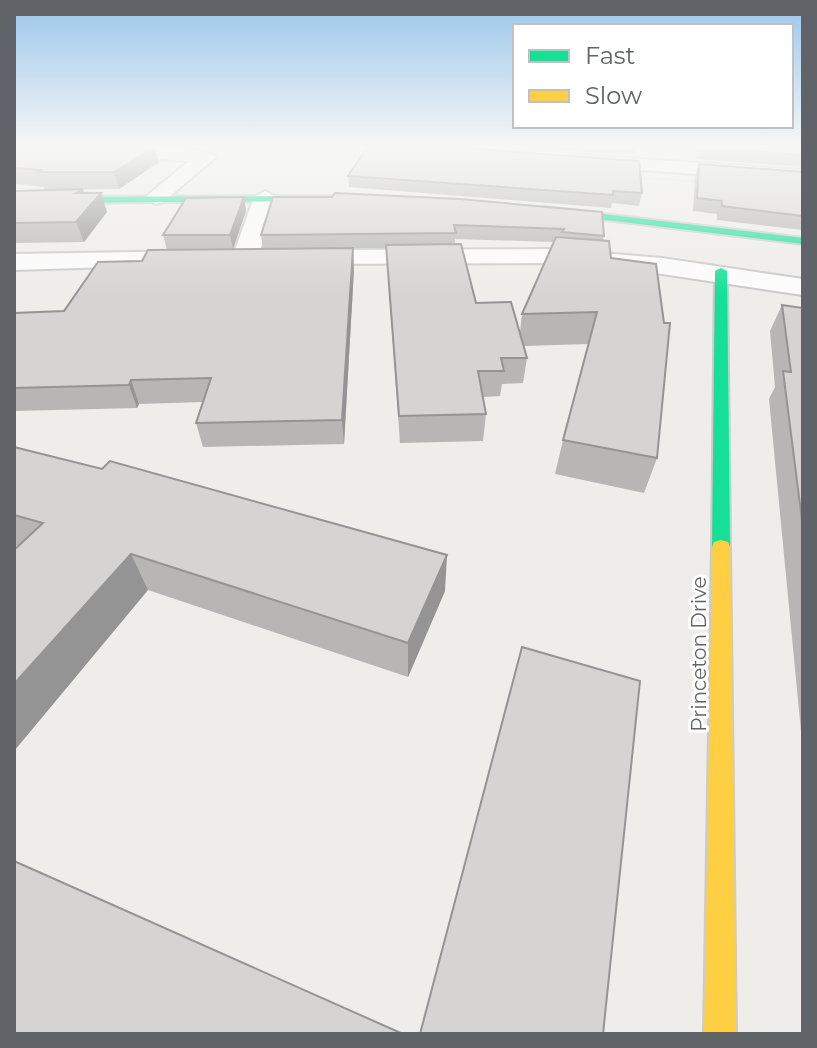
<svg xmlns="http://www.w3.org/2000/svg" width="817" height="1048" font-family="Montserrat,sans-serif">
	<rect width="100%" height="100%" fill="#eeedea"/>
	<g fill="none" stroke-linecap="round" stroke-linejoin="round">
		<!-- street casing -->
		<g stroke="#c9c9c9" stroke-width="4">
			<g id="street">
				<path d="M 69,148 C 93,147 203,144 216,157 L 163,202 L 156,204 L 145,198 L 149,194 L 189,161 L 78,153 Z"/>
				<polygon points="581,155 803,170 803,182 574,165 572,161 574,157"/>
				<polygon points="265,191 276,197 258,258 254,263 236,263 232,258 254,197"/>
				<polygon points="553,249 662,258 803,279 803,295 662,274 553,263 298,264 289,262 286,257 289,252 298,250"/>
				<polygon points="200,251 209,254 213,259 209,264 14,270 14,254"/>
			</g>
		</g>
		<!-- fast casing -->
		<g stroke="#cbcbcb" stroke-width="4">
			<g id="fast">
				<polygon points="363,196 360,201 14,203 14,197"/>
				<polygon points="544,207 803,238 803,244 541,212 541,208"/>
				<polygon points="721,268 727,271 730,547 728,552 714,552 712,547 715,271"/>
			</g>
		</g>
		<!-- slow casing -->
		<g stroke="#cbcbcb" stroke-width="4">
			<polygon id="slow" points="721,540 728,542 730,547 736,1034 704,1034 712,547 714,542"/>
		</g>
		<!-- street -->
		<use href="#street" fill="#fcfcfc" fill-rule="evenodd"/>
		<!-- fast -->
		<use href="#fast" fill="#16e098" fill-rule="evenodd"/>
		<!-- slow -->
		<use href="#slow" fill="#ffcf43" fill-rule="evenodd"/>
		<!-- tram -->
		<g stroke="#e4e4e3" stroke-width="2">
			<polyline points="249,148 385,158"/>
			<polyline points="620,176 716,183"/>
		</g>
	</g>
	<!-- wall -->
	<g fill="#b7b6b5" fill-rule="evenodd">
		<polygon points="19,148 155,148 159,162 119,189 45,190 44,187 14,184 14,150"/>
		<polygon points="367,148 642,193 639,206 612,203 611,208 349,187 348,176"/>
		<polygon points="538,148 636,148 634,155"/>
		<polygon points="697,148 803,148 803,167 696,159"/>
		<polygon points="699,164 803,172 803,230 717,220 717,214 693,211 695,177"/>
		<polygon points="83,189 84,193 107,212 84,242 14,243 14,193"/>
		<polygon points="244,197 246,211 233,249 167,250 163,235"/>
		<path d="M 460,199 L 604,236 L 603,241 L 611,258 L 657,458 L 644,493 L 555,474 L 563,440 L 588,344 L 524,346 L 527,358 L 523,383 L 502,384 L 500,396 L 483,397 L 486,414 L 483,441 L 400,443 L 386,248 L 353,248 L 354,269 L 344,444 L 203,447 L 196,423 L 203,402 L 139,404 L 137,408 L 14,411 L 14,313 L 64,311 L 142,261 L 263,249 L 261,235 ZM 455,239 L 554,242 L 522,314 L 520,332 L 476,303 L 455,245 Z"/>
		<polygon points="782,305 803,308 803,752 769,399 775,387 770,331"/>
		<polygon points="14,447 445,591 408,677 148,590 14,751 14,550 18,546 14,545"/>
	</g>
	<!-- shaded-wall -->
	<g fill="#959494">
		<polygon points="152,148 155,148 159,162 119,189 114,172"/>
		<polygon points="83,189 89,208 101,193 107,212 84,242 76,222 76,193"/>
		<polygon points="244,197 246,211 233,249 230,235"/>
		<polygon points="353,248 354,269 344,444 342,420"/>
		<polygon points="131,380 139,404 137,408 129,385"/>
		<polygon points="131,554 148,590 14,751 14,684"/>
		<polygon points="447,555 445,591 408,677 408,643"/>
	</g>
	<!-- building -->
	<g fill="#d5d4d3" stroke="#959494" stroke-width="2">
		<polygon points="19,148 152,148 114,172 38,172 41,170 14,168 14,150"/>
		<polygon points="367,148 465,148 639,161 642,193 613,191 613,195 348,176"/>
		<polygon points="704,148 803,148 803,155"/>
		<polygon points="699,164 803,172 803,216 722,206 722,201 697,198"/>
		<polygon points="83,189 76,193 101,193 76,222 14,223 14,193 16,191"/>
		<polygon points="335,193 460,199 602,212 604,236 562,232 564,229 454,225 456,233 261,235 273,197 332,197"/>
		<polygon points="244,197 230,235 163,235 186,198"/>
		<polygon points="556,237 609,241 611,258 656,264 664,323 670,323 657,458 563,440 597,312 522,314"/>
		<polygon points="461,244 476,303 511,302 527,358 501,358 504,371 478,371 486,414 399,416 386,245"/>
		<polygon points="353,248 342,420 196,423 211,378 131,380 129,385 14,388 14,313 64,311 98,262 142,261 148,250"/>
		<polygon points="782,305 803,308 803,528 783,371 791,372"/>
		<polygon points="14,447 102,469 110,461 447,555 408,643 131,554 14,684 14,550 43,523 14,515"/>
		<polygon points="522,647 640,681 603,1034 420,1034"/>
		<polygon points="14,861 403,1034 14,1034"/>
	</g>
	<!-- sky -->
	<linearGradient id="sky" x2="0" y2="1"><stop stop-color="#99c6ec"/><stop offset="0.5" stop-color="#f7f7f6"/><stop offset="1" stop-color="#f7f7f6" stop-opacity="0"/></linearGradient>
	<rect width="817" height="294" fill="url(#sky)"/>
	<g text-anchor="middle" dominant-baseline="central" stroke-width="6" stroke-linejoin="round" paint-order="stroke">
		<!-- street labels -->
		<g font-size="20" fill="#606367" stroke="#fff">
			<text transform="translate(699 654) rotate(-90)">Princeton Drive</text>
		</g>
	</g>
	<!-- border -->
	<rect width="817" height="1048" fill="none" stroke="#606367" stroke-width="32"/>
	<!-- legend -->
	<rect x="513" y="24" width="280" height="104" fill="#ffffff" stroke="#bfc1c2" stroke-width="2"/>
	<rect x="529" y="50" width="40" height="12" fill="#16e098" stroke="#bfc1c2" stroke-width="2"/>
	<text x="585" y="64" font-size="24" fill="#606367">Fast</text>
	<rect x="529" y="90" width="40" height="12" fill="#ffcf43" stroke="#bfc1c2" stroke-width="2"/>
	<text x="585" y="104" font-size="24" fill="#606367">Slow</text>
</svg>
